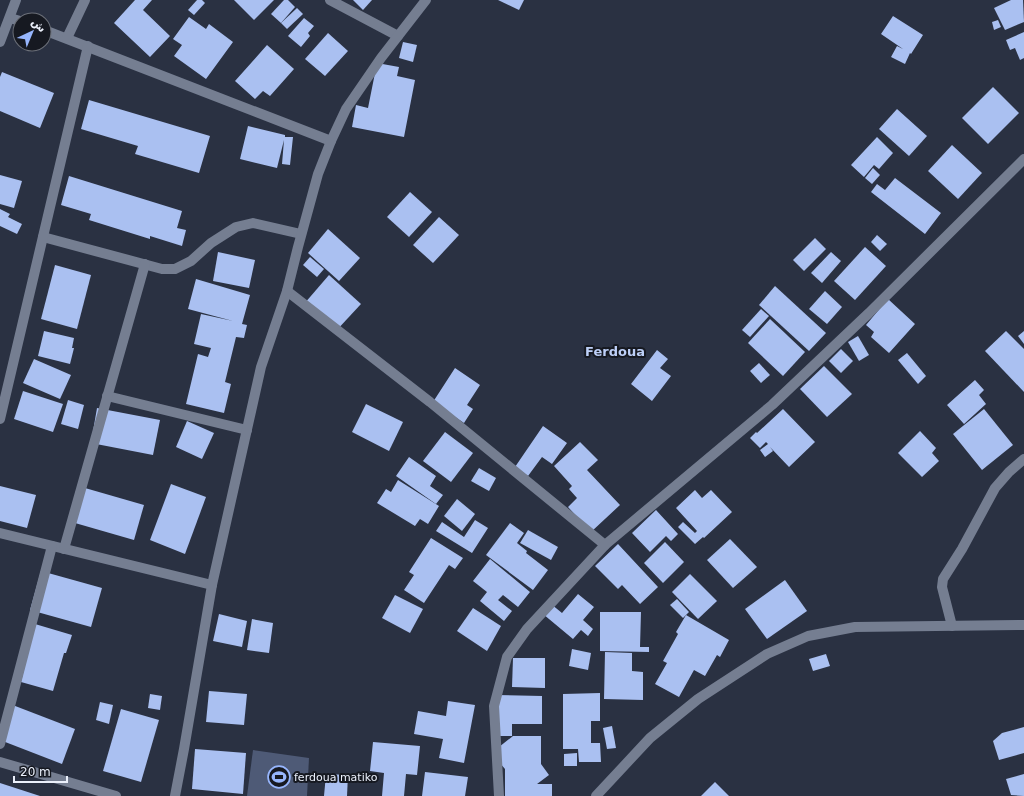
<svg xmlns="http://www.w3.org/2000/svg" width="1024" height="796" font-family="'DejaVu Sans','Noto Naskh Arabic',sans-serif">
	<rect width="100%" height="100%" fill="#2a3142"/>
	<!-- green -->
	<polygon fill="#4e5a76" points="253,750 309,758 307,796 247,796"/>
	<!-- building -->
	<g fill="#aac0f1">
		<polygon points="135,0 152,0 143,10 170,36 150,57 114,23"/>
		<polygon points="197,0 202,0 205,3 194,15 188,10"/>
		<polygon points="234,0 274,0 254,20"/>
		<polygon points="284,0 288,0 295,7 281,23 271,14"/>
		<polygon points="353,0 372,0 363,10"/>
		<polygon points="498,0 524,0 519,10"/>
		<polygon points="1011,0 1023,0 1024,22 1005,30 994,8"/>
		<polygon points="297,8 303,14 287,29 281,23"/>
		<polygon points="893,16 923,35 911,54 910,53 905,64 891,57 897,46 903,49 881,34"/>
		<polygon points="189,17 206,29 209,24 233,42 206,79 174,56 182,45 173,39"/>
		<polygon points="304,18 314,26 308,33 310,36 301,47 288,36"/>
		<polygon points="998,20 1001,27 994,30 992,22"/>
		<polygon points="1024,32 1024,58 1020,60 1015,48 1010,50 1006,40"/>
		<polygon points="328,33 348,51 325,76 305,59"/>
		<polygon points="403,42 417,45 413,62 399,58"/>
		<polygon points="267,45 294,69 270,96 263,91 255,99 235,81"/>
		<polygon points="377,63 399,67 397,76 415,80 404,137 352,127 356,105 368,108"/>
		<polygon points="2,72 54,93 40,128 0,111 0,77"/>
		<polygon points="993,87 1019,113 988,144 962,118"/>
		<polygon points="89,100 210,136 199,173 135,154 138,146 81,129"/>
		<polygon points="897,109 927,136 909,156 879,129"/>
		<polygon points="248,126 285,135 285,137 293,137 290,165 282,164 284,140 277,168 240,159"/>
		<polygon points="877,137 893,153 879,169 874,165 864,177 851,165"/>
		<polygon points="952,145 982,173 958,199 928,171"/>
		<polygon points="873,168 880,175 872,184 865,178"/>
		<polygon points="0,175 22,181 14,208 0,204"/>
		<polygon points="69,176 182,211 177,228 186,230 182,246 150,236 150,239 89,220 91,214 61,205"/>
		<polygon points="895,178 941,213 925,234 871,192 877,184 885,190"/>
		<polygon points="410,192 432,212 409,237 387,217"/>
		<polygon points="0,209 10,214 8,217 22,224 17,234 0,226"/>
		<polygon points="439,217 459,235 433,263 413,245"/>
		<polygon points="328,229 360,258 339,281 308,253"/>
		<polygon points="877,235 887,244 880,251 871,242"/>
		<polygon points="815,238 826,249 804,271 793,260"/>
		<polygon points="865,247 886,266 855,300 834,281"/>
		<polygon points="218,252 255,260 249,288 213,281"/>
		<polygon points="831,252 841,261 822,283 811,273"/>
		<polygon points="310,257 324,269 317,277 303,265"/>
		<polygon points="55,265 91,275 77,329 41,319"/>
		<polygon points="329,275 361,304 335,332 304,304"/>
		<polygon points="196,279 250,295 242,324 247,325 244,338 236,337 225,382 231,384 224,413 186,404 198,354 208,357 211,348 194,344 201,314 233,321 188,309"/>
		<polygon points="775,286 826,333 809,351 759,305"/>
		<polygon points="825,291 842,307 827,324 809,309"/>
		<polygon points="888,299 915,324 889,353 871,337 874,332 866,325"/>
		<polygon points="761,309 769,316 750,337 742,330"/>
		<polygon points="770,319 805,352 783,376 748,343"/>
		<polygon points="44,331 74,338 72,348 74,348 70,364 38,356"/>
		<polygon points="1006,331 1024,349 1024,392 985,351"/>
		<polygon points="1024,331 1024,344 1018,336"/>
		<polygon points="858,336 869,355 859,361 848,342"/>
		<polygon points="841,349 853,361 841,373 829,361"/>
		<polygon points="657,350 668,359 660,368 671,376 652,401 631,384"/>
		<polygon points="907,353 926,376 918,384 898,360"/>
		<polygon points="34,359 71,375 60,399 23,383"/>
		<polygon points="759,363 770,375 761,383 750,371"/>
		<polygon points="824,366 852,394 827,417 800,389"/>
		<polygon points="455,368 480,385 467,405 473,409 464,423 433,402"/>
		<polygon points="975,380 984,390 979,395 986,404 964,424 947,405"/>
		<polygon points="23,391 63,404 53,432 14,419"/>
		<polygon points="68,400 84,405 78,429 61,424"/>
		<polygon points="366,404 403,422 389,451 352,432"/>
		<polygon points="97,408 160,420 153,455 91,443"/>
		<polygon points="783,409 815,442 789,467 770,447 773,451 765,457 760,450 768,444 766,442 760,448 750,438 756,432 757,433"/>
		<polygon points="984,409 1013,445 982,470 953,434"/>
		<polygon points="187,421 214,433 202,459 176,447"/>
		<polygon points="543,426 567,443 552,464 542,457 528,476 515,467"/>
		<polygon points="920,431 936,448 932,453 939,461 922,477 898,453"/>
		<polygon points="445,432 473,453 451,482 423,461"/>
		<polygon points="580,442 598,460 587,470 620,505 591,532 568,507 577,498 569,489 572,486 554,466"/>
		<polygon points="409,457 436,476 430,486 443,495 436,504 396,476"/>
		<polygon points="479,468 496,478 489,491 471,481"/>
		<polygon points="398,480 439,506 428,524 420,519 415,526 377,503 386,489 391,492"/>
		<polygon points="171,484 206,497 185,554 150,540"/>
		<polygon points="0,486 36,495 27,528 0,521"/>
		<polygon points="85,488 144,505 134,540 75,523"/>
		<polygon points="695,490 702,498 711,490 732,512 704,538 703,537 695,544 678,527 683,522 695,533 697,531 676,508"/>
		<polygon points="457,499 475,514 462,531 444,516"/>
		<polygon points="656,510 678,534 671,541 666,536 650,552 632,533"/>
		<polygon points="475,520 488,528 472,553 436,531 442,522 464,537"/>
		<polygon points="510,523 524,533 517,543 527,551 526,553 548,570 533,590 486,555"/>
		<polygon points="528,530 558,547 551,560 520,543"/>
		<polygon points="431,538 463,558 455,569 449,565 424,603 404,590 414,575 409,572"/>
		<polygon points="730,539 757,567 733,588 707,560"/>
		<polygon points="665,542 684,562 663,583 644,563"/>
		<polygon points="618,544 658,587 640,604 622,585 618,589 595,566"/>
		<polygon points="490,559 530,592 518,607 503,595 498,600 512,611 504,621 480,601 487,592 473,581"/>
		<polygon points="41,571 102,588 91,627 30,610"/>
		<polygon points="690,574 717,601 698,619 672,592"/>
		<polygon points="785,580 807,611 767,639 745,609"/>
		<polygon points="578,594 594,607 583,620 593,629 588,636 581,630 573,639 543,614 551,604 562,613"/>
		<polygon points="395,595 423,609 410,633 382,618"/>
		<polygon points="677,599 689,612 683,618 670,605"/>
		<polygon points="473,608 501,626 487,651 457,631"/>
		<polygon points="600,612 641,612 640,647 649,647 649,652 600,651"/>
		<polygon points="219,614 247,621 242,647 213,641"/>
		<polygon points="686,615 729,640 720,657 717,655 705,676 694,670 679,697 655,684 667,663 663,661 678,634 676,632"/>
		<polygon points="252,619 273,623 269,653 247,650"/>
		<polygon points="35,624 72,635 66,653 64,653 53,691 21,682"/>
		<polygon points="572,649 591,653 588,670 569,666"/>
		<polygon points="605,652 632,653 632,671 643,672 643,700 604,699"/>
		<polygon points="826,654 830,666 813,671 809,659"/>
		<polygon points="513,658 545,658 545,688 512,687"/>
		<polygon points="209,691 247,694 244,725 206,722"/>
		<polygon points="600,693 600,721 591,721 591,743 600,743 601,762 579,762 578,749 563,749 563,694"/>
		<polygon points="150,694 162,696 160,710 148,708"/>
		<polygon points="495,695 542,696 542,724 512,724 512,736 494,736"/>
		<polygon points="448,701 475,705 464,763 439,758 443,739 414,734 418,711 446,716"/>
		<polygon points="100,702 113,705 109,724 96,720"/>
		<polygon points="10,704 75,729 62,764 0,740"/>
		<polygon points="121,709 159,720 141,782 103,771"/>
		<polygon points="612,726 616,748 607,749 603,728"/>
		<polygon points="1024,727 1024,753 999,760 993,741 1002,733"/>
		<polygon points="513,736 541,736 541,764 549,775 537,784 552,784 552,796 505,796 505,769 499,762 499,747"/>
		<polygon points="373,742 420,746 417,775 406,774 404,796 382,796 384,773 370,771"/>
		<polygon points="195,749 246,753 243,794 192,789"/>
		<polygon points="577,753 577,766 564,766 564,754"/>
		<polygon points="425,772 468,777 465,796 422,796"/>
		<polygon points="326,774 348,775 347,796 324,796"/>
		<polygon points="1024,774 1024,796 1011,795 1006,779"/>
		<polygon points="715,782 729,796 701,796"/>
		<polygon points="0,783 40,796 0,796"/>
	</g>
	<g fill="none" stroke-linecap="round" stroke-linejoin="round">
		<!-- minor -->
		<g stroke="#757e91" stroke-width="10">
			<polyline points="330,0 398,36"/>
			<polyline points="10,18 20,21"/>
			<polyline points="44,30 331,141"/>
			<polyline points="67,38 85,0"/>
			<polyline points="43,237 162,269 175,269 191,261 211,243 236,227 253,223 301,234"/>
			<polyline points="287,291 430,402 605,545"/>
			<polyline points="107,396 247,430"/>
			<polyline points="0,419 88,46"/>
			<polyline points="0,533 212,585"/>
			<polyline points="64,549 145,264"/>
			<polyline points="952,626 942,587 943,579 962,549 995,488 1009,472 1024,459"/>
			<polyline points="0,744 52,546"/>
			<polyline points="0,762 116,796"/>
			<polyline points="175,796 184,749 212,585 261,367 287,291 298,247 318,174 331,141 346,109 381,58 426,0"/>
			<polyline points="499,796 494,706 507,657 527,629 605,545 772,405 869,313 1024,159"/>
		</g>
		<!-- tertiary -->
		<g stroke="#757e91" stroke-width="10">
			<polyline points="0,42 16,0"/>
			<polyline points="596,796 650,738 698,699 767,654 808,636 855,627 1024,625"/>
		</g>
	</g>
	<!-- icons -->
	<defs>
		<g id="stadium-ring" transform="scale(1.15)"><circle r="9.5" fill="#161921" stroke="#97b6fd" stroke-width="1.5"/><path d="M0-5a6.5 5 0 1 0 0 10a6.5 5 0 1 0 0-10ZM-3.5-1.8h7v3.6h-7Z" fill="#97b6fd"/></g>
	</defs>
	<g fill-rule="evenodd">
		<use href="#stadium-ring" x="279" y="777"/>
	</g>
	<g text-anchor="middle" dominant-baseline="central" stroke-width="4" stroke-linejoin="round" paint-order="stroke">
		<!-- poi labels -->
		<g font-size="11" fill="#ebf0fb" stroke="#161921" text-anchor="start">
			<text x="294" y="777">ferdoua matiko</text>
		</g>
		<!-- quarter labels -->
		<g font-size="13" font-weight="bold" fill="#bdcff7" stroke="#161921">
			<text x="615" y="351">Ferdoua</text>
		</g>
	</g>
	<!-- north arrow -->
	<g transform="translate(32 32) rotate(44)"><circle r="19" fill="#161921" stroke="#6b6f78"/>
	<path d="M0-3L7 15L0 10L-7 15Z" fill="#97b6fd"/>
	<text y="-6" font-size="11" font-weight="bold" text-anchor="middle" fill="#ebf0fb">ش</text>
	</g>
	<!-- scale -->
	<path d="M14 776v6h53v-6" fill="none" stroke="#ebf0fb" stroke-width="2"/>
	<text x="20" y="776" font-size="12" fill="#ebf0fb" stroke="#161921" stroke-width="3" paint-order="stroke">20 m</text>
</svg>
